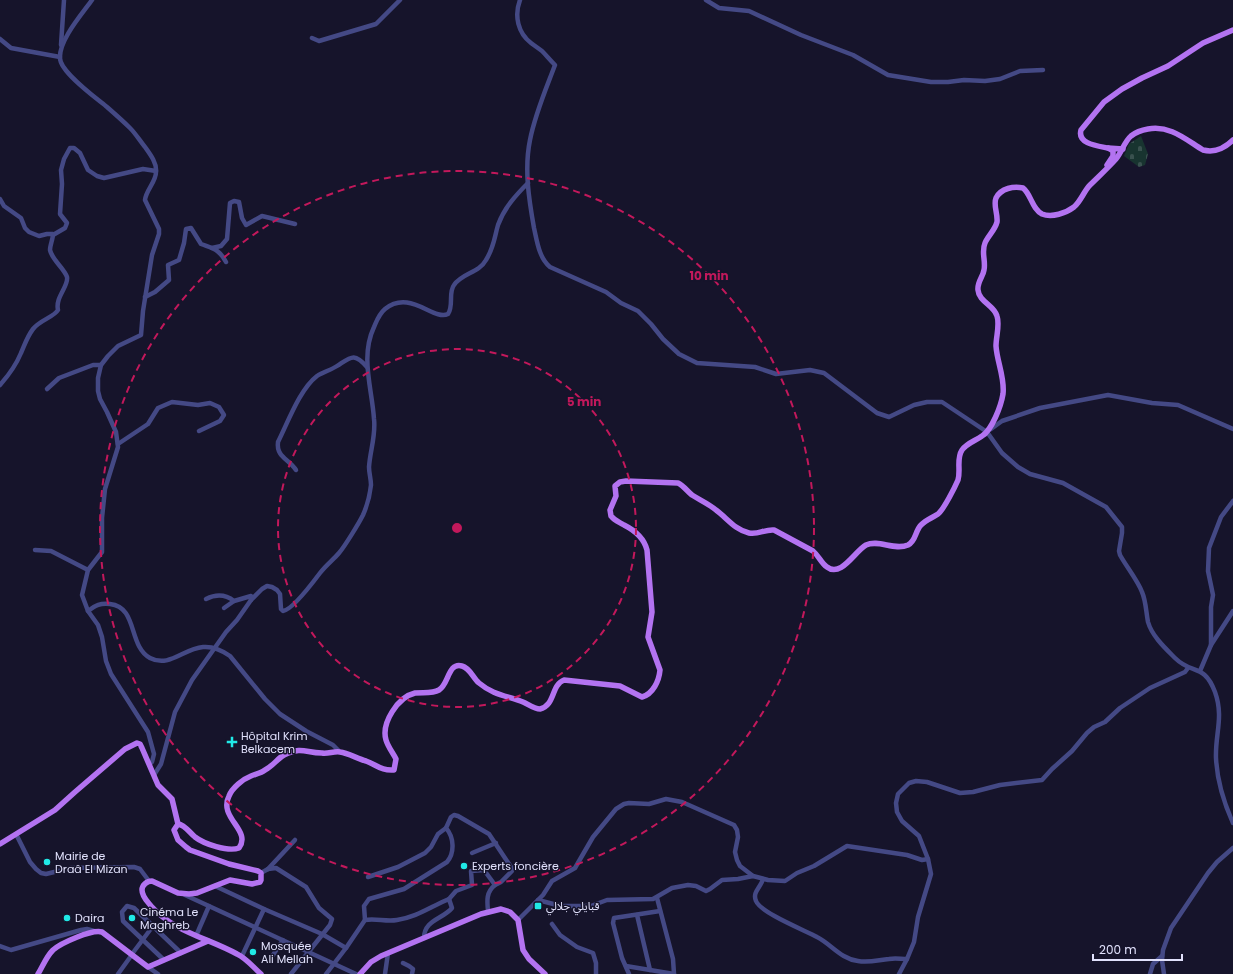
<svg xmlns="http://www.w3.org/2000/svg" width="1233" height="974" font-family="Poppins,'Noto Sans Arabic',sans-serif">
	<defs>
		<pattern id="cemetery-stones" width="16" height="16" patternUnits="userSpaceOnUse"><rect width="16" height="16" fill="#183430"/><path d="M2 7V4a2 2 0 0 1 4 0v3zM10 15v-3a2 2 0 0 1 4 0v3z" fill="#39514f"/></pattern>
	</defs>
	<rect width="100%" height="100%" fill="#16142b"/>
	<!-- cemetery -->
	<polygon fill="url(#cemetery-stones)" points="1141,136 1148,154 1145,165 1139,167 1124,156 1129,144"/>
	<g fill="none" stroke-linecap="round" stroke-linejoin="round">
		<!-- minor -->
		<g stroke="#444985" stroke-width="4.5">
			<path d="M 92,0 C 82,14 59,40 60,58 C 60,72 96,98 107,107 C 115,114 123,121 130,128 C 136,134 140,141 145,147 C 150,154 157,163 156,172 C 156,182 146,190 145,200 L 159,229 L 159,234 L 152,255 L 143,311 L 141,335 L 118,346 L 108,356 L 101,365 L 98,378 L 98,391 L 100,399 L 107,412 L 116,432 L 118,447 L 105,489 L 102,518 L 102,552 L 88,570 L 82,595 L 88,611 L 98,625 L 102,637 L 106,661 L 111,674 L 148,732 L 154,754 L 152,762 L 150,764"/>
			<path d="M 520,0 C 514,16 518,33 531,43 C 535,46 538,48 542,51 C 546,55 550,60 555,65 C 546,89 535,114 530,140 C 524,169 529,200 534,228 C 537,241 539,258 550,267 L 606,292 L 621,303 L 638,311 L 651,324 L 663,339 L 679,354 L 697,363 L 755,367 L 776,374 L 810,370 L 824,373 L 877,413 L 889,417 L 914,405 L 927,402 L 942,402 L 987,432 L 1002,453 L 1018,467 L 1030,474 L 1063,483 L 1106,507 L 1122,527 L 1122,533 L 1119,551 L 1120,555 C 1126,566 1138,581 1142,592 C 1146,601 1146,612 1148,622 C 1152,636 1165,648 1175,658 C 1192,675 1204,663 1215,692 C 1224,717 1215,734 1216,758 C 1217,780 1224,803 1233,823"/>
			<polyline points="706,0 719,8 749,11 801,35 853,55 888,75 931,82 948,82 964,80 985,81 1000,79 1020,71 1043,70"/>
			<polyline points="312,38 319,41 376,24 400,0"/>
			<polyline points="0,39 11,48 60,57"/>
			<polyline points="61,45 64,0"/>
			<path d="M 0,199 L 4,206 L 21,218 L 25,228 L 29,232 L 39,236 L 47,234 L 53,234 C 53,239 50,245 50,250 C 52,260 64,268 67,277 C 69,286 55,297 58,310 C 54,317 40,320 33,329 C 27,337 25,344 21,353 C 16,365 8,376 0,385"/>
			<polyline points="53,235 65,228 67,223 60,214 62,184 61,170 64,159 70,148 74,148 80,153 88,170 97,176 104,178 143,169 156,171"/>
			<polyline points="212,248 221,246 227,239 230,203 234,201 239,202 242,218 246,225 262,216 295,224"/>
			<path d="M 145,297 L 155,292 L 169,280 L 168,265 L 179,260 L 184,243 L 186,229 L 191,228 L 201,244 C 214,249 219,249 226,262"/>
			<polyline points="47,389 59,378 93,365 101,365"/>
			<polyline points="991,429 1002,421 1040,408 1108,395 1152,403 1178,405 1233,429"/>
			<polyline points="118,444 148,424 158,408 172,402 198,405 210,403 219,407 224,415 220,421 199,431"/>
			<path d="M 296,470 C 289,459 276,457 278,442 C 288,422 300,389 317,376 C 323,372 331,370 337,366 C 351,357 354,352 367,367"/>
			<polyline points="35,550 51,551 88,570"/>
			<path d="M 206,599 C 216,594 225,594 234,601 L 251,596 L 251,600"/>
			<polyline points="224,608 234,601"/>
			<path d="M 88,611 C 96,605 100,603 110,604 C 138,607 128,646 150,658 C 177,672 193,629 230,656 L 265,699 L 280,714 L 306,731 L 333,745 L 340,752"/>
			<polyline points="1211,645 1211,607 1213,595 1208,571 1209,548 1221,517 1233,501"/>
			<polyline points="1200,671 1211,645 1233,611"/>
			<path d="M 154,775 L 161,764 L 175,712 L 192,680 L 226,632 L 237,620 L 251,600 L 262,589 L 267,586 L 272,587 L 277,590 L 280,594 L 281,609 L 283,611 C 292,610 314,581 320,573 C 326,565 333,560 339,553 C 345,546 359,523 363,515 C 367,506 370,494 371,485 C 371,479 369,473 369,467 C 370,451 376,435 374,419 C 372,388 360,357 374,327 C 377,320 379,314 385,309 C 410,289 433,321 448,314 C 454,305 448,293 454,285 C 462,273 479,273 486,260 C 494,247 494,239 498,225 C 504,208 516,195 528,183"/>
			<polyline points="16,834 30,862 36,869 41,873 46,874 71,868 134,867 140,869 149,881"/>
			<polyline points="472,853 496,843"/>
			<polyline points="268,869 295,840"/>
			<polyline points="261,873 268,869 276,868 306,887 319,908 332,919 330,925 291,974"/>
			<polyline points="368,877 398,867 425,853 431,847 438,834 446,828"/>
			<path d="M 763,879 C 761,887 752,892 756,901 C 761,913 804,930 817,937 C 831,944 841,959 858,961 C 869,963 878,960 889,959 C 895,958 901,959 907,959"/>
			<polyline points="215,886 264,909 322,934 346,948 326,974"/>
			<polyline points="185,895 356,974"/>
			<polyline points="657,898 673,959 674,974"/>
			<path d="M 449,899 L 456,891 L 472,885 L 471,871 L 484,870 L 495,885 C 486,892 487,901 488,911"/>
			<polyline points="538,900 561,906 591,906 607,900 653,899 672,888 688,885 696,886 706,891 710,889 722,880 738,879 753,876"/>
			<polyline points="637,915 650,970"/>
			<path d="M 365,920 L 364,906 L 369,899 L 404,889 L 447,862 C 455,853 454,837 446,828 L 451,817 L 454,815 L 458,816 L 489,834 L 511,867 L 512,871 L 501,882 L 495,885"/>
			<polyline points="518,920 543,895 552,881 575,868 593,837 616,809 624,804 629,803 649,804 666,799 682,802 734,825 737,830 738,837 735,852 737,860 740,866 753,876 768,880 785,881 797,873 814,866 847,846 907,855 922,860 928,859"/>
			<polyline points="552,924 560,935 577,947 593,953 596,963 596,974"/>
			<polyline points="196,936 209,906"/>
			<polyline points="0,946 11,950 81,930 87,929 94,931"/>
			<path d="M 346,948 L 365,920 C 376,918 386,922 397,920 C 417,917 430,907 449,899 L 452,908 C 443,919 424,920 424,938"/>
			<polyline points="132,954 153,926"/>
			<polyline points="273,955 283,940"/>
			<polyline points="242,956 264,909"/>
			<polyline points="164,960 123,921 122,912 127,906 134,908 181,953"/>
			<polyline points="403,963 409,966 413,969 412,974"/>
			<polyline points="626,966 674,974"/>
			<polyline points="148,967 158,974"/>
			<polyline points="118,974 131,956"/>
			<polyline points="385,974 388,953"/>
			<polyline points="629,974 622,958 613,923 614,918 660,911"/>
			<polyline points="899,974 907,959 914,942 918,917 931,874 928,859 919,836 902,821 897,812 896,803 898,794 909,783 916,781 927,782 960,793 973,792 1000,785 1042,780 1052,769 1072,751 1087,733 1094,727 1105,722 1120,708 1150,688 1185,672 1188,668"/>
			<polyline points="1150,974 1153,964 1162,956"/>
			<polyline points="1164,974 1162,960 1163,950 1171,928 1208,873 1217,862 1233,848"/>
		</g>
		<!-- major -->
		<g stroke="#b373f1" stroke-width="5.5">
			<path d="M 1108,148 C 1098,146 1077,144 1081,130 L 1104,102 L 1122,89 L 1142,78 L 1168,66 L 1203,43 L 1233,30"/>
			<polyline points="1107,165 1113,156 1113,151 1108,148 1123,149"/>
			<polyline points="0,844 55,810 75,792 125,749 137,743 140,744 142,748 158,785 172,799 178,824"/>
			<path d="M 38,974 C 43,966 46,957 53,950 C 61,943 92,929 102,932 L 148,967 L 208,941"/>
			<path d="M 261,974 C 253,967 246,958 237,954 C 208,938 174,932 151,906 C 148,902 142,897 142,890 C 142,885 147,881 152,881 L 178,893 L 189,894 L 197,893 L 230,880 L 252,884 L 260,882 L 261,880 L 261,873 L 258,871 L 229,864 L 190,850 L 186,847 L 178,840 L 174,830 L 178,824 C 185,825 189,832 195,837 C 204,844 228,852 239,848 C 252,830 218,818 229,796 C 232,788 243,779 251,776 C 256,774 261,773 265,770 C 273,766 277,759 284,755 C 303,746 305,753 322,753 C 328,754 334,751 340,752 C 348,753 358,759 366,761 C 377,765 381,771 394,770 L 396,759 C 393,753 388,747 386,740 C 381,723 398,697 415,693 C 423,692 432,694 439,690 C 449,684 448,662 462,666 C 470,668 473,678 479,683 C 493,695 508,696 523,702 C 528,704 534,709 540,709 C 555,706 551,685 564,680 L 620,686 L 642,697 C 653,694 659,681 660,670 L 648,637 L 652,612 L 647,550 C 644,538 636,531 624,525 C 619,522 615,521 611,516 L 610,510 L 616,496 L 615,486 L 620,482 L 626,481 L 678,483 C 684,486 687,491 692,495 C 700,500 709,504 716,510 C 727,518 735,530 749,533 C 758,535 765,529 774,530 L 813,551 C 819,556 821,563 827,567 C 841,578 855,551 866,545 C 879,539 894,551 908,545 C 916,541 915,531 921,525 C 926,520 932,518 938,514 C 944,509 955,487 958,480 C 961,470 956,459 962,450 C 967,443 975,441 982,436 C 992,430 1001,406 1003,394 C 1005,378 997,362 996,346 C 996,336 1000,325 997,316 C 994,305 979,302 978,290 C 977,282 983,277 984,270 C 986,261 981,252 985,243 C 988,236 995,230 997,222 C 998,214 993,205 996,198 C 1001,188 1014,186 1023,188 C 1031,194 1032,209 1042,214 C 1052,218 1066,213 1074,207 C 1081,201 1084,191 1090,185 C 1099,176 1108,168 1116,159 C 1122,152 1124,142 1131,136 C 1136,132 1142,130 1148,129 C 1170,125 1185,139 1203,150 C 1215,153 1225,148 1233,140"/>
			<polyline points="360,974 371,962 381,956 481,914 501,909 510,912 518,920 523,950 529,959 545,974"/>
		</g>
	</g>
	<!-- distance rings -->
	<g fill="none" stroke="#c2185b" stroke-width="2" stroke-dasharray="7 5">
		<circle cx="457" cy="528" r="179"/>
		<circle cx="457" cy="528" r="357"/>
	</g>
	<!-- markers -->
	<g fill="#20e9e6" stroke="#16142b" stroke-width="1.5">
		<path d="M230 736h4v4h4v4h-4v4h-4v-4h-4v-4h4z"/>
		<circle cx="47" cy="862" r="4"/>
		<circle cx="464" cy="866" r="4"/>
		<rect x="534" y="902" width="8" height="8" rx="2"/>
		<circle cx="67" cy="918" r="4"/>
		<circle cx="132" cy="918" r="4"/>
		<circle cx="253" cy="952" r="4"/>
	</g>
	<g text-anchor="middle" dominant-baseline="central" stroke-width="3" stroke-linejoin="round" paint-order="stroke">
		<!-- poi labels -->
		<g font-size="11" fill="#e1e1fc" stroke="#16142b" text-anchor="start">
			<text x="241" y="736">Hôpital Krim<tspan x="241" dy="13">Belkacem</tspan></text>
			<text x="55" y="856">Mairie de<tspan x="55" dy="13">Draâ El Mizan</tspan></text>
			<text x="472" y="866">Experts foncière</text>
			<text x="546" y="906">قبايلي جلالي</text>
			<text x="140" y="912">Cinéma Le<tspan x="140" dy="13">Maghreb</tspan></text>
			<text x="75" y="918">Daira</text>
			<text x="261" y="946">Mosquée<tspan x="261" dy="13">Ali Mellah</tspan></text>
		</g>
	</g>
	<circle cx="457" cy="528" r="6" fill="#c2185b" stroke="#16142b" stroke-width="2"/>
	<g font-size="12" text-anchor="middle" font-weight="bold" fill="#c2185b" stroke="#16142b" stroke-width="3" stroke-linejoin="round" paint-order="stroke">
		<text x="709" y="280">10 min</text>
		<text x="584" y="406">5 min</text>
	</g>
	<!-- scale -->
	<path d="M1093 954v6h89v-6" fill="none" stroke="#e1e1fc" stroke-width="2"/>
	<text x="1099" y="954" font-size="12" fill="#e1e1fc" stroke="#16142b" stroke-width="3" paint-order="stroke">200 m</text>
</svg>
